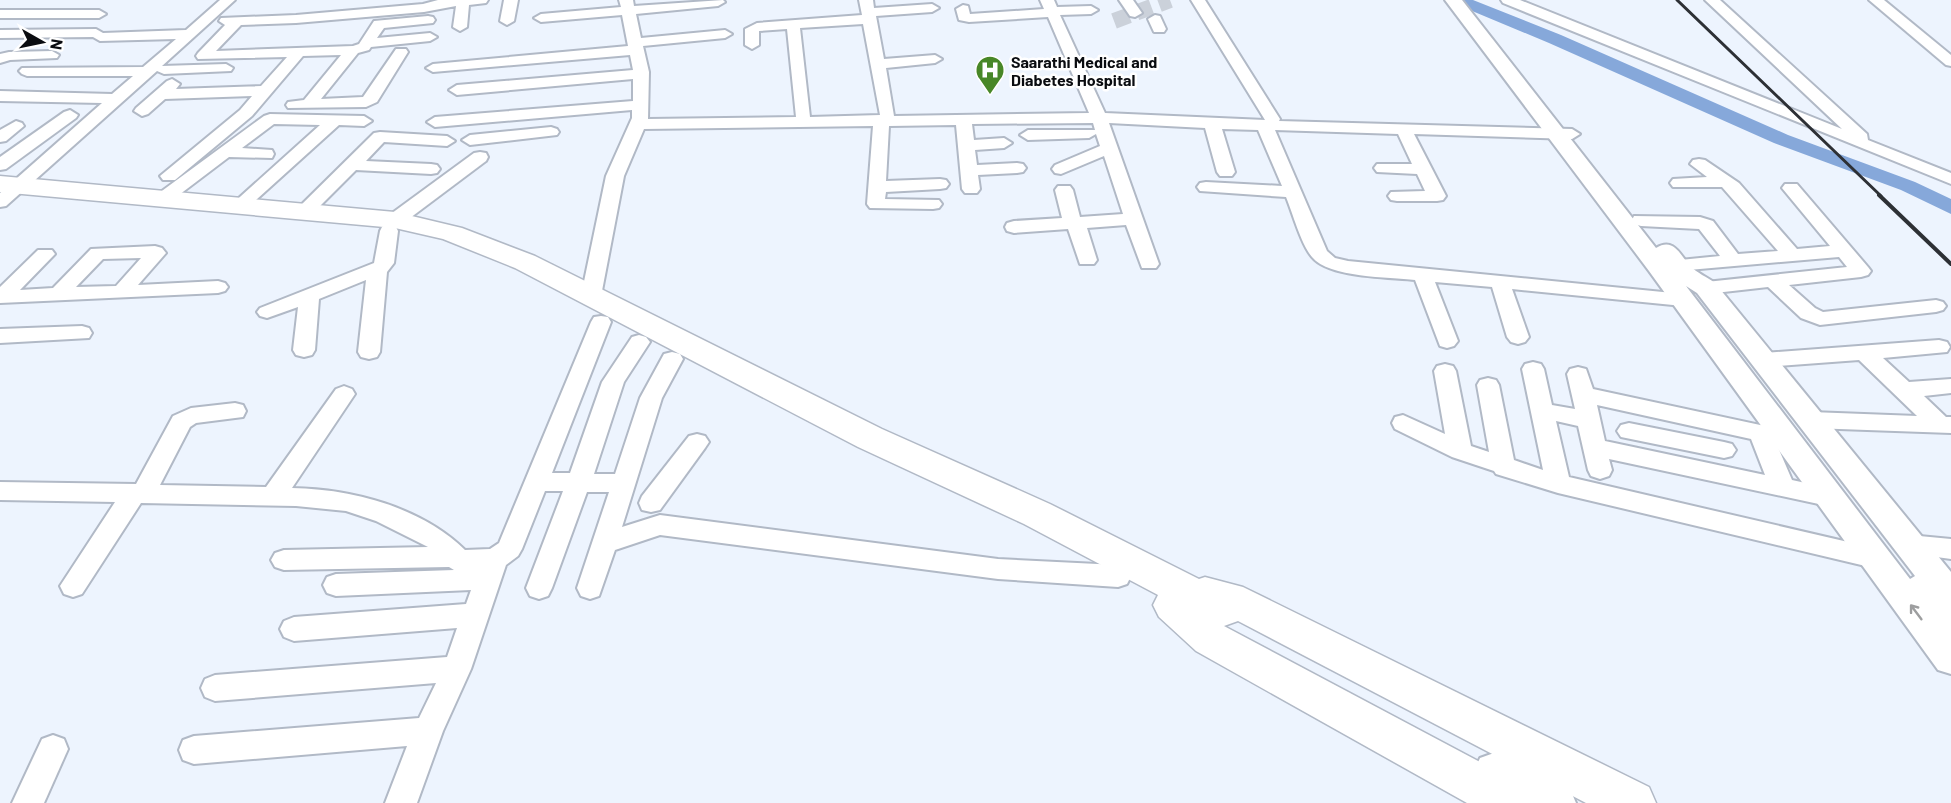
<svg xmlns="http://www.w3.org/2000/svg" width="1951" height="803" font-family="Barlow,sans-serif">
	<rect width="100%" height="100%" fill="#edf4fe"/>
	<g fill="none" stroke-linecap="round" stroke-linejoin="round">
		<!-- river -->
		<polygon fill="#86a8da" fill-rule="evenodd" points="1451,0 1473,0 1561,35 1788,135 1915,182 1951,199 1951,214 1901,190 1774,143 1549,43 1453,3"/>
		<!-- minor-tunnel -->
		<polyline stroke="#cbd1da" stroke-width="16" stroke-dasharray="16 8" stroke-linecap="butt" points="1114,21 1170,0"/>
		<!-- minor casing -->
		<g stroke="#b1b9c6" stroke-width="4">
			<g id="minor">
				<polygon points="220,0 235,0 162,66 226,64 233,68 231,71 164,74 157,71 6,206 0,207 0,193 102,103 0,101 0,91 112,94 133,76 27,76 22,74 19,71 22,68 143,67 176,39 100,41 93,37 0,38 0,30 96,29 103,33 186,30"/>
				<polygon points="438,0 488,0 486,3 469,5 467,27 460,31 453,27 456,6 424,12 296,23 241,25 216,51 353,46 359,44 374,21 428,16 433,17 435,20 433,23 384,28 377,38 430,33 437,37 430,41 371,47 369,50 358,53 321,99 363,97 396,49 406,49 408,52 377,102 366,107 288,108 286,105 288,102 304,100 341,55 303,56 252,116 175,180 163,180 160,176 240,110 252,96 165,99 148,114 142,116 134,111 136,108 167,81 172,79 180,84 176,89 261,86 287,57 198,59 196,56 198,53 225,25 219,21 221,18 296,15 423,4"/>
				<polygon points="504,0 518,0 514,21 507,25 500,21"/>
				<path d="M 619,0 L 633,0 L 634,6 L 723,0 L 725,2 L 718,6 L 636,14 L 641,38 L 725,30 L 732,34 L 725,38 L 643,46 L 649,72 L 648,119 L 796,117 L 787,29 L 759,31 L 759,45 L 752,49 L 745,45 L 745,29 L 757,23 L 862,15 L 859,0 L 873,0 L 874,8 L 932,4 L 939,8 L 932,12 L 876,16 L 884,59 L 935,55 L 942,59 L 935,63 L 886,68 L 894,116 L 1089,113 L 1048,17 L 969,22 L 959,20 L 956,9 L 963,5 L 968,6 L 970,14 L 1044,9 L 1040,0 L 1054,0 L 1057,7 L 1091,6 L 1098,10 L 1091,14 L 1060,15 L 1105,113 L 1265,120 L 1191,0 L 1205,0 L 1280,119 L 1279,121 L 1572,129 L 1580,134 L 1572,139 L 1414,134 L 1446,196 L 1443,200 L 1437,201 L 1397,201 L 1391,200 L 1388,196 L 1391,192 L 1425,191 L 1417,174 L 1377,172 L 1374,168 L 1377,164 L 1412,164 L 1398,134 L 1275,130 L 1327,251 L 1335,258 L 1348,261 L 1683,294 L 1690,296 L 1693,300 L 1690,304 L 1683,306 L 1512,289 L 1529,337 L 1525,342 L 1518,344 L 1511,342 L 1507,337 L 1492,287 L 1435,282 L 1458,341 L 1454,346 L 1447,348 L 1440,346 L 1415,280 C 1389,277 1329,278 1312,257 C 1301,244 1293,214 1286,197 L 1200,191 L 1197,187 L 1200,183 L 1206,182 L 1282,186 L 1258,130 L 1222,129 L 1235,172 L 1232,176 L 1220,176 L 1217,172 L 1205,128 L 1109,123 L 1159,264 L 1156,268 L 1142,268 L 1126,225 L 1087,228 L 1097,260 L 1094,264 L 1080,264 L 1068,229 L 1014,233 L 1007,231 L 1005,227 L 1007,223 L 1014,221 L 1062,218 L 1055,190 L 1058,186 L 1070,186 L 1073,190 L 1080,217 L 1123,214 L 1104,156 L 1061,174 L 1055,173 L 1052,169 L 1055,165 L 1100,146 L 1096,134 L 1089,138 L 1028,140 L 1020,135 L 1028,130 L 1095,130 L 1093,123 L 972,124 L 974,140 L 1004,138 L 1012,143 L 1004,148 L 975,150 L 977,165 L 1017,163 L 1023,164 L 1026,168 L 1023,172 L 1017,173 L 978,175 L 980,189 L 977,193 L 965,193 L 962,189 L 956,125 L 889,126 L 886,181 L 940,179 L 946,180 L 949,184 L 946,188 L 940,189 L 886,192 L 885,199 L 939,200 L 942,204 L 939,208 L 933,209 L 870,208 L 867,204 L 873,126 L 644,129 L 624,176 L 601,296 L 598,300 L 584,300 L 581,296 L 606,176 L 632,118 L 632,110 L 435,127 L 427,122 L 435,117 L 633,101 L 633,79 L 457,95 L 449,90 L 457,85 L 633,70 L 630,55 L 433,72 L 426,68 L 433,64 L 628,46 L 622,15 L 541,22 L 534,18 L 541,14 L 621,7 ZM 863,24 L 880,115 L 810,117 L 800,28 Z"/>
				<polygon points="1119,0 1133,0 1142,13 1135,17 1130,16"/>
				<polygon points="1501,0 1520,0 1842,129 1705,0 1720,0 1867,134 1868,140 1951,173 1951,184 1503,3"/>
				<polygon points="1869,0 1884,0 1951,55 1951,66 1946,65"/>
				<polygon points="0,10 99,10 106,14 99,18 0,18"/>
				<polygon points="1155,15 1160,16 1166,29 1164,32 1154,32 1148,19"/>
				<polygon points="52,51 59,55 57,58 10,60 0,63 0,54 9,52"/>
				<polygon points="70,110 78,115 76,118 6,169 0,170 0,157 64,112"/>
				<polygon points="270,114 364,116 372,121 364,126 339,125 246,209 234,209 231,205 320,125 274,124 242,148 272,150 274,154 272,158 229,157 167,204 155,204 152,200 155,196 264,116"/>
				<polygon points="16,121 22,123 24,126 6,141 0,142 0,130"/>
				<polygon points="551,127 557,129 559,132 557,135 470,145 462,140 470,135"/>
				<polygon points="380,132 447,136 455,141 447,146 384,142 366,161 431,164 437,165 440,169 437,173 431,174 356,170 311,215 299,215 296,211 299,207 374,133"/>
				<polygon points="480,152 486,153 488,157 486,161 402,224 388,224 386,220 388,216 474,153"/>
				<polygon points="1699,159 1705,160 1739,183 1797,249 1830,246 1782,188 1785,184 1797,184 1868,267 1871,271 1868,275 1861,277 1789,285 1815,308 1823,312 1936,300 1943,302 1946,306 1943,310 1936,312 1820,325 1801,318 1768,287 1706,294 1699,292 1696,288 1699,284 1706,282 1847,267 1839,257 1677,271 1670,269 1667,265 1670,261 1720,256 1699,229 1641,226 1634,224 1632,220 1634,216 1700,217 1713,221 1738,254 1778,251 1722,187 1673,187 1670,183 1673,179 1707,177 1690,164 1693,160"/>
				<polygon points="389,225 396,227 398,231 394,263 387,272 380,352 377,357 369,359 361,357 358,352 366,280 319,299 315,350 312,355 304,357 296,355 293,350 298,307 267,318 260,316 257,312 260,308 374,263 380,231 382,227"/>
				<path d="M 155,246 L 162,248 L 166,253 L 138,285 L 218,281 L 225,283 L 228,287 L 225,291 L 218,293 L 0,303 L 0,287 L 38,250 L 52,250 L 55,254 L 20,290 L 53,288 L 91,249 ZM 141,258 L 116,286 L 76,287 L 103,259 Z"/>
				<path d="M 601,316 L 608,317 L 611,322 L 552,473 L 570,473 L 602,382 L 632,337 L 639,335 L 646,337 L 650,342 L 624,382 L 594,474 L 615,474 L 640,398 L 664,354 L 672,352 L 680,354 L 683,359 L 662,398 L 622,527 L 660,515 L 998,559 L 1118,565 L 1127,568 L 1131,576 L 1127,584 L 1118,587 L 998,579 L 660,535 L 615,550 L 599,596 L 590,599 L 581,596 L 577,588 L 609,492 L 587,492 L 552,588 L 548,596 L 539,599 L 530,596 L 526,588 L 563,491 L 545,491 L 522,549 L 518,556 L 506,565 L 471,669 L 443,731 L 417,803 L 385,803 L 407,746 L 194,764 L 183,760 L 179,750 L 183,740 L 194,736 L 419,718 L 436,683 L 215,701 L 205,697 L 201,688 L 205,679 L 215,675 L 447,657 L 457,628 L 294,641 L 284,637 L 280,629 L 284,621 L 294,617 L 466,604 L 471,590 L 336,596 L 327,593 L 323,585 L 327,577 L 336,574 L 454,570 L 449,567 L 284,570 L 275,567 L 271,560 L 275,553 L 284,550 L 428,547 L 376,521 L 346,511 L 296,506 L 141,503 L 82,594 L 73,597 L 64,594 L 60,586 L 115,502 L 0,500 L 0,482 L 136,484 L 173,416 L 191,408 L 235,403 L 243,405 L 246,411 L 243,417 L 196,423 L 190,427 L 160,485 L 266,487 L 336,389 L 344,386 L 352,389 L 355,394 L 292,488 C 352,489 421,507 465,550 L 490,549 L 499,543 L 591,322 L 594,317 Z"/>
				<polygon points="82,326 89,328 92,333 89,338 0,343 0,329"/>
				<polygon points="1939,340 1947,342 1950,347 1947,352 1883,358 1909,382 1951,379 1951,393 1924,396 1946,417 1951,417 1951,433 1811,428 1803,426 1800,420 1803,414 1811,412 1917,416 1859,360 1764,367 1756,365 1753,360 1756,355 1764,353"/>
				<path d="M 1533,362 L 1541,364 L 1544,369 L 1552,405 L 1575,409 L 1567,374 L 1570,369 L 1578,367 L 1586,369 L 1593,389 L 1793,432 L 1797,438 L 1793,444 L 1785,446 L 1777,445 L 1792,480 L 1837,490 L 1840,497 L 1837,504 L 1828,506 L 1609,459 L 1612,470 L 1609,476 L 1600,479 L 1591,476 L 1588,470 L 1578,426 L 1556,421 L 1569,477 L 1874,548 L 1883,551 L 1887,558 L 1883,565 L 1874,568 L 1558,493 L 1496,474 L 1494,471 L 1452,457 L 1395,429 L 1392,423 L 1395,417 L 1403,415 L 1445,434 L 1434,371 L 1437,366 L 1445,364 L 1453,366 L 1456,371 L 1471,446 L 1489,452 L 1477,385 L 1480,380 L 1488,378 L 1496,380 L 1499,385 L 1514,460 L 1543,470 L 1522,369 L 1525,364 ZM 1597,405 L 1751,439 L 1765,475 L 1605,441 Z"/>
				<polygon points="1629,423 1724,442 1732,444 1736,450 1732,456 1724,458 1621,437 1617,431 1621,425"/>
				<polygon points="697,434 705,436 709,442 705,448 660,510 651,512 642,510 639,503 642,496 689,436"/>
				<polygon points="1909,535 1951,539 1951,559 1900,552 1896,545 1900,538"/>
				<polygon points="53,735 64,739 68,749 44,803 12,803 42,739"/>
			</g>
		</g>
		<!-- major casing -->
		<g stroke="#b1b9c6" stroke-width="4">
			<g id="major">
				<path d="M 1445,0 L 1462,0 L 1656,248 C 1674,237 1680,255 1690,266 C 1697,273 1707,277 1715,283 L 1951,572 L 1951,674 L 1938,670 L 1649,271 ZM 1686,286 L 1697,293 L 1915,576 L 1910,579 Z"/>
				<polygon points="1494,753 1570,789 1576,803 1516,803 1480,784 1474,771 1480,758"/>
			</g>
		</g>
		<!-- highway casing -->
		<g stroke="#b1b9c6" stroke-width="3">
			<polygon id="highway" points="0,176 395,212 462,228 535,256 882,429 1050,504 1199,579 1205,577 1243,587 1649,787 1656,803 1586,803 1238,621 1224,626 1527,787 1534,803 1467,803 1196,651 1159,617 1153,605 1158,595 1024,524 858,447 515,268 443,239 395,228 0,192"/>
		</g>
		<!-- minor -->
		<use href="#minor" fill="#fff" fill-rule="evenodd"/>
		<!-- major -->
		<use href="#major" fill="#fff" fill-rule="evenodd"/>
		<!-- highway -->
		<use href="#highway" fill="#fff" fill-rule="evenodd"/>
		<!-- rail-far1 -->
		<polyline stroke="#2d3035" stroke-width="3" points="1677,0 1881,196"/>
		<!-- rail -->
		<polyline stroke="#2d3035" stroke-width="4" points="1879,195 1951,264"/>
	</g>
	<!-- one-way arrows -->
	<defs><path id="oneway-shaft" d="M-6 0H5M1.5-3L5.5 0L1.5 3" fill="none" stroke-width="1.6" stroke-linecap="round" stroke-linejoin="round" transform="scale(1.5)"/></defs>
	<use stroke="#9d9e9f" href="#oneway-shaft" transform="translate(1916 612) rotate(-127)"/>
	<!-- icons -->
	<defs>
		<g id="hospital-pin" transform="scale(1.5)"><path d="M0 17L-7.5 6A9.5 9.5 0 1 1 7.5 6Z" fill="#488727" stroke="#fff"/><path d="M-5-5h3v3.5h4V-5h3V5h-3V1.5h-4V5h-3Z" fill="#fff"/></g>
	</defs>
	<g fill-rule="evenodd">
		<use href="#hospital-pin" x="990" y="70"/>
	</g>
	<g text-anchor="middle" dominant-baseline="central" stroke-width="5" stroke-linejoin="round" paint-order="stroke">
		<!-- far-poi labels -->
		<g font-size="16" font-weight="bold" fill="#0a0c10" stroke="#fff" text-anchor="start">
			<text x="1011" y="61">Saarathi Medical and<tspan x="1011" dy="18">Diabetes Hospital</tspan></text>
		</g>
	</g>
	<!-- north arrow -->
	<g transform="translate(42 42) rotate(99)" stroke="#ffffff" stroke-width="4.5" paint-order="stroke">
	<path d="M0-4.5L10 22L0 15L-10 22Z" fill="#0a0c10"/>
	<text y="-9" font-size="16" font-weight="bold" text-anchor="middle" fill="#0a0c10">N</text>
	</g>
</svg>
